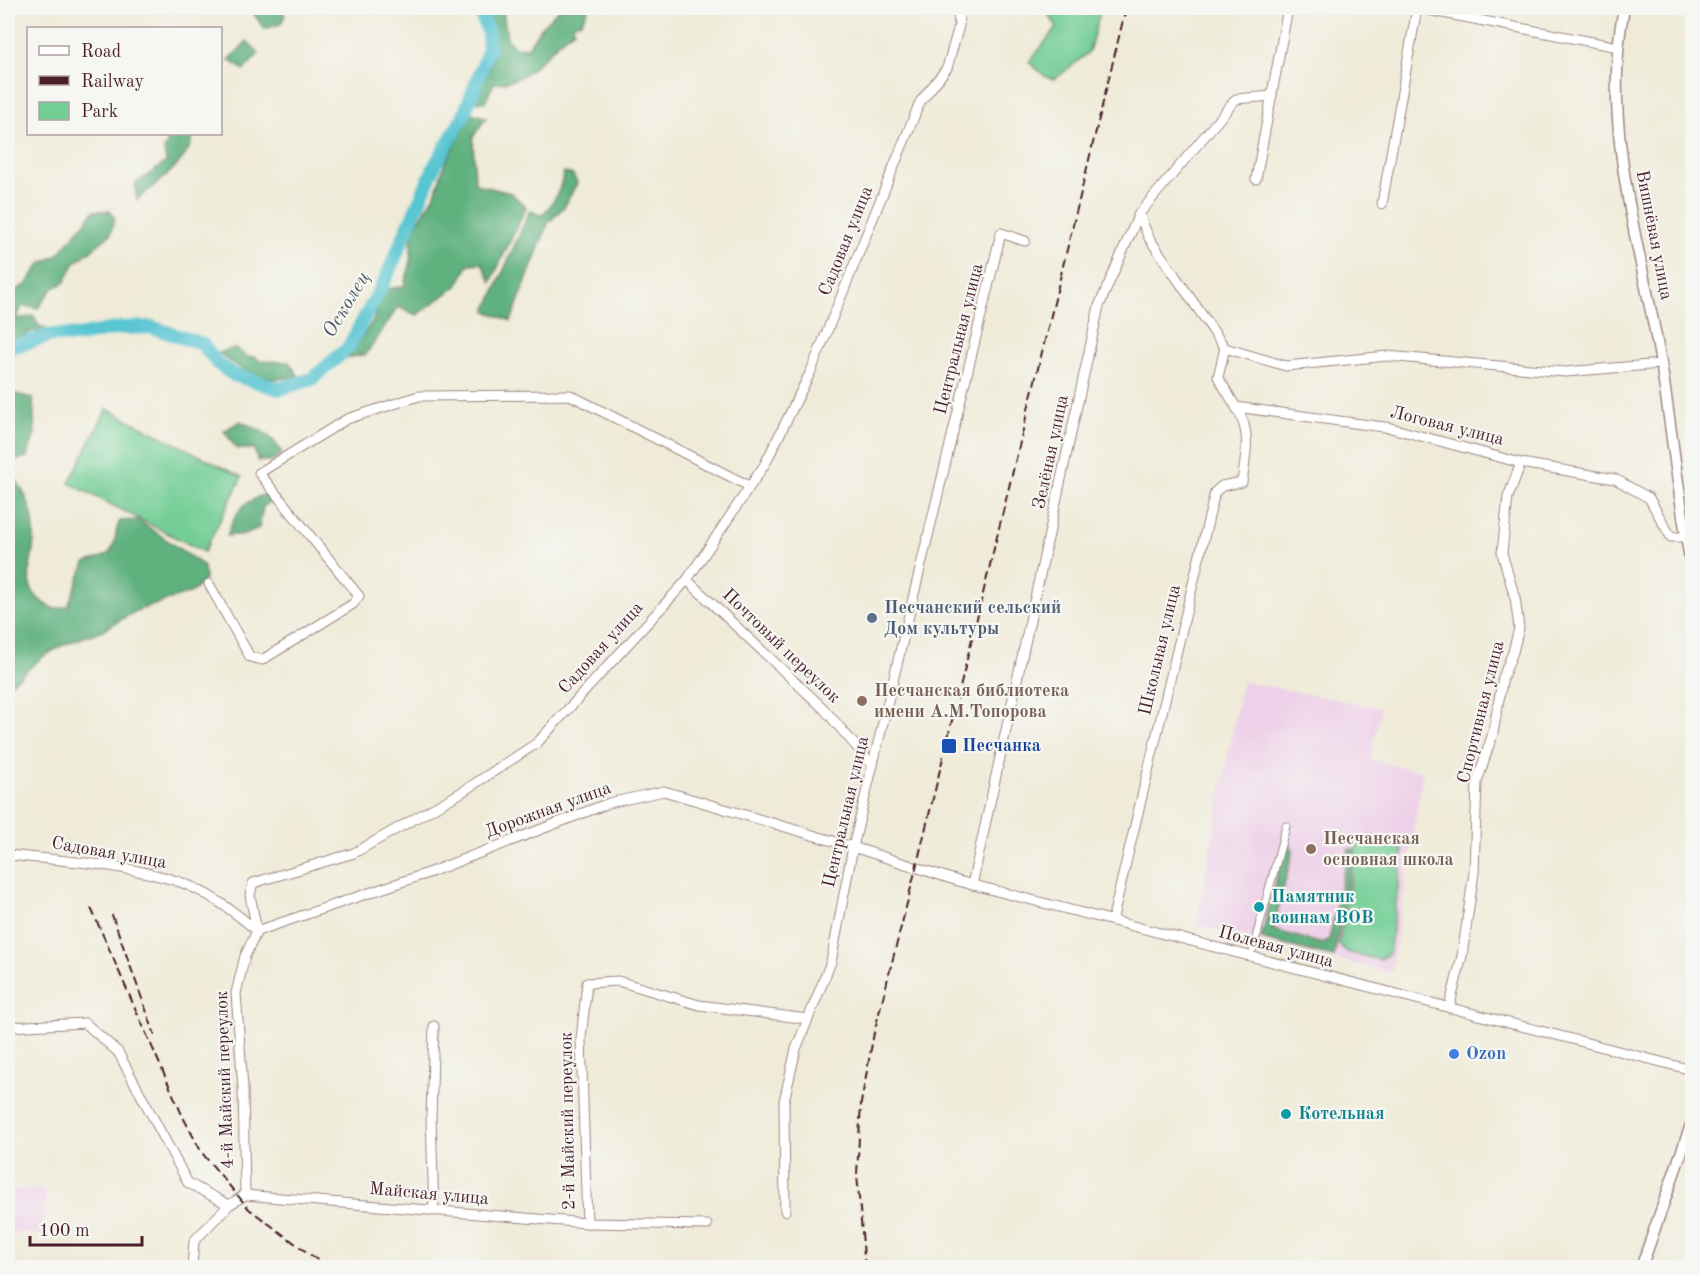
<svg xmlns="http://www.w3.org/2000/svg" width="1700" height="1275" font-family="'Old Standard TT',serif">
	<rect width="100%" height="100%" fill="#f6f6f2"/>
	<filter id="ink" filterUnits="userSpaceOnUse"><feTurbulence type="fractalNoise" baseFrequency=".0167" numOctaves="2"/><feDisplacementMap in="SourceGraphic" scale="12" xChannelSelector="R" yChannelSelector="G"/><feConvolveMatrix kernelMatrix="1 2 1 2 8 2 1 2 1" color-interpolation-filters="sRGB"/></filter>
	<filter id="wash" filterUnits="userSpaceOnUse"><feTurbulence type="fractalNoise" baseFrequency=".008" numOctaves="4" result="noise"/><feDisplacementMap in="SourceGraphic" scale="24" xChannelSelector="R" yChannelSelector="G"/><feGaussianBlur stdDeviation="1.35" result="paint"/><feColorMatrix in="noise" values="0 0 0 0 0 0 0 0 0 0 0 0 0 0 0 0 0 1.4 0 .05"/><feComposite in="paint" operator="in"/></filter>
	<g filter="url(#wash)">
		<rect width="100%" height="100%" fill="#efebd8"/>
		<!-- built -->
		<g fill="#eed0e8">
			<polygon points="1242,681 1381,708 1370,760 1423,772 1391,973 1196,925"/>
			<polygon points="8,1189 46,1190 44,1234 8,1232"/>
		</g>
		<!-- green -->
		<g fill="#73ce95" stroke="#5e7660" stroke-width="1.5">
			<polygon points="1044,8 1101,8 1089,52 1055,79 1046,77 1029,62 1057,27"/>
			<polygon points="107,409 242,477 204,552 69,483"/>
			<polygon points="1371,836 1400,843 1403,851 1389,953 1380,960 1347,952 1339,944 1357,844 1363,838"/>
		</g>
		<!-- forest -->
		<g fill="#5eb17e" stroke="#546854" stroke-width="1.5">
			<polygon points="250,8 280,8 285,15 281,24 264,29"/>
			<path d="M 485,8 L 503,8 L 507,40 L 516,48 L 528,47 L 541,27 L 560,8 L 589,8 L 581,22 L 573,24 L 574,30 C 546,48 532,84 494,83 L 485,102 L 475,101 L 480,83 L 492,64 L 495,45 Z"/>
			<polygon points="247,41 259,53 244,70 229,60"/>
			<polygon points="472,113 486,118 473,137 475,184 511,193 526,207 491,282 482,263 469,264 457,286 417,315 398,307 366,354 348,358 373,321 383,290 404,286 410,265 412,231 434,197 445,163"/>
			<path d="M 171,134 L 193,134 C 192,160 155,184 137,200 L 135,184 L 166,162 L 164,150 Z"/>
			<path d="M 563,172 L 573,175 L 577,183 L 564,207 L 548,223 L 511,321 L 486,311 L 530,210 L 541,216 C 553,205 562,188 563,172 Z"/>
			<polygon points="94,211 110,211 115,219 110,235 74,264 65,282 52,289 38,308 22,306 17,319 33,316 39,326 46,328 45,333 33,331 8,343 8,294 26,285 40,264 58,255"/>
			<path d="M 235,348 L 247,357 L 255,357 L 260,361 L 289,362 L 298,375 C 263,386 246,374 219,353 Z"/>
			<polygon points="8,392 33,398 35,434 27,457 8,463"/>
			<path d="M 240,421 C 261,431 269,431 282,453 L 274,461 L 258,461 L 254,449 L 237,449 L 224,431 Z"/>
			<path d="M 8,468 C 23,488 35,510 34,536 C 34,568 15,590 54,609 L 68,606 L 85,563 C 92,560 103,558 109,553 C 117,547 114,530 120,521 L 138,520 L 204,566 L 205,580 L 192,592 L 136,611 L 103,630 L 63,645 L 44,656 L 8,686 Z"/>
			<path d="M 268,493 L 279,500 L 285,520 L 272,500 L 263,507 L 259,528 L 245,534 L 227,536 C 235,511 243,502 268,493 Z"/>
			<polygon points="1289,844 1293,850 1273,930 1323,944 1329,940 1349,849 1354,849 1334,957 1261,939 1284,847"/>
		</g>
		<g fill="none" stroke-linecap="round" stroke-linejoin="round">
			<!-- stream -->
			<polyline stroke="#59c5d2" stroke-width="2" points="8,669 11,670"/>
			<!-- river -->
			<polyline stroke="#59c5d2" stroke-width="14" points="8,348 52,335 78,336 119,328 151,327 202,344 217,363 234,375 279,389 312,379 348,348 385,280 435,165 463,117 489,49 488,32 479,8"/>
		</g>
	</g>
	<g filter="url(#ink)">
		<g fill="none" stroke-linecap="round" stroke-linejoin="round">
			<!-- pedestrian casing -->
			<g stroke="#9c8582" stroke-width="9">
				<polyline id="pedestrian" points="1253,949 1286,826"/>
			</g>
			<!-- minor casing -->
			<g stroke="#9c8582" stroke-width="11">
				<g id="minor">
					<polyline points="1417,8 1618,47"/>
					<polyline points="1256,179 1288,8"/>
					<polyline points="1382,204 1417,8"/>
					<polyline points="1139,214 1149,238 1225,348 1286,366 1387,356 1565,372 1661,364"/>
					<polyline points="1225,348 1218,377 1236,407 1391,428 1521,463 1615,479 1649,498 1671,537 1686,537"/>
					<polyline points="687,580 824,709 873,766"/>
					<polyline points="209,584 250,657 262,660 353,604 359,596 259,473 347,419 419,396 570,395 749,486"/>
					<path d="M 8,855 C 64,861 126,864 180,882 C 208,892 235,912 257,931"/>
					<polyline points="972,885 1099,306 1139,214 1236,99 1272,96"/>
					<path d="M 1112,921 L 1215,492 L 1222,486 L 1242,482 C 1246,454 1252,432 1236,407"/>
					<polyline points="257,931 428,873 609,803 664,791 853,847 958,881 1692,1070"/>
					<polyline points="257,931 250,895 253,883 354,853 462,792 537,743 687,580 765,464 811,371 920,102 947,68 959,26 958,8"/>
					<polyline points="1449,1008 1462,956 1474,872 1477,782 1493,733 1503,677 1513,652 1519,628 1515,598 1502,553 1508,497 1521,463"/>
					<polyline points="8,1027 85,1023 118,1052 188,1183 229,1205"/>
					<polyline points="245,1195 243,1088 236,993 245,956 257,931"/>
					<polyline points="434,1211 431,1117 434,1026"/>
					<polyline points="785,1211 784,1101 796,1049 831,962 853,847 1001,233 1025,241"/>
					<polyline points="587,1223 581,1039 587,983 618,981 699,1005 808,1019"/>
					<polyline points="192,1268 194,1241 229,1205 245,1195 587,1223 707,1225"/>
				</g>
			</g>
			<!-- tertiary casing -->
			<g stroke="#9c8582" stroke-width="13">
				<g id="tertiary">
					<path d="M 1624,8 C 1600,125 1641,248 1661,363 C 1672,432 1679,501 1692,570"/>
					<polyline points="1641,1268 1692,1122"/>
				</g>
			</g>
			<!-- pedestrian -->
			<use href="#pedestrian" stroke="#fff" stroke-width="7"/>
			<!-- minor -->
			<use href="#minor" stroke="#fff" stroke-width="9"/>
			<!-- tertiary -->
			<use href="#tertiary" stroke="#fff" stroke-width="10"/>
			<!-- rail -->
			<g stroke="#4a1f2b" stroke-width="2" stroke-dasharray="9 4.5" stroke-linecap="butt">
				<polyline points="91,908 183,1117 202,1153 249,1209 328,1268"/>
				<polyline points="112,915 155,1035"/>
				<polyline points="865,1268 857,1174 861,1103 874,1033 916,868 1126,8"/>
			</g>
		</g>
	</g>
	<!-- markers -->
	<circle fill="#5c6f8a" stroke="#f6f6f2" stroke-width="2" cx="872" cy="618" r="6"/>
	<g fill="#8d6e63" stroke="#f6f6f2" stroke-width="2">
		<circle cx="862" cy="701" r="6"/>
		<circle cx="1311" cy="849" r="6"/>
	</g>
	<rect fill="#1a4fb4" stroke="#f6f6f2" stroke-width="2" x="941" y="738" width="16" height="16" rx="3"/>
	<g fill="#0f9aa8" stroke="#f6f6f2" stroke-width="2">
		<circle cx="1259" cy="907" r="6"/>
		<circle cx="1286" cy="1114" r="6"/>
	</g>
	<circle fill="#3f7fe0" stroke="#f6f6f2" stroke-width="2" cx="1454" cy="1054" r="6"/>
	<g text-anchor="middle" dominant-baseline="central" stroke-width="4.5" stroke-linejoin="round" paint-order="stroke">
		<!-- street labels -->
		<g font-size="18" fill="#4a1f2b" stroke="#f6f6f2">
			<text transform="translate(1654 235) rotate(79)">Вишнёвая улица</text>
			<text transform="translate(846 241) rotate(-68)">Садовая улица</text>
			<text transform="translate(959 339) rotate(-76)">Центральная улица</text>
			<text transform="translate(1447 426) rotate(14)">Логовая улица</text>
			<text transform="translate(1051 452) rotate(-78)">Зелёная улица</text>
			<text transform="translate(781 646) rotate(44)">Почтовый переулок</text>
			<text transform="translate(601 648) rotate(-48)">Садовая улица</text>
			<text transform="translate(1160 650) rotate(-77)">Школьная улица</text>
			<text transform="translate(1481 712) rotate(-76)">Спортивная улица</text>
			<text transform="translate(548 810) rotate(-20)">Дорожная улица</text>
			<text transform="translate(846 812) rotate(-77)">Центральная улица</text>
			<text transform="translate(109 853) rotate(10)">Садовая улица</text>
			<text transform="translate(1276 947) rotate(15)">Полевая улица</text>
			<text transform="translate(225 1080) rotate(-92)">4-й Майский переулок</text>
			<text transform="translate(568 1121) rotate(-91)">2-й Майский переулок</text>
			<text transform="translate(429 1194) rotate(5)">Майская улица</text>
		</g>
		<!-- service labels -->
		<g font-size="18" font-weight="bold" fill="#4e5e75" stroke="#f6f6f2" text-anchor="start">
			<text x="884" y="608">Песчанский сельский<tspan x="884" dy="21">Дом культуры</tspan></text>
		</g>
		<!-- education labels -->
		<g font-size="18" font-weight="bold" fill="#785e54" stroke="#f6f6f2" text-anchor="start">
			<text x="874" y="691">Песчанская библиотека<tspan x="874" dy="21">имени А.М.Топорова</tspan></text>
			<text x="1323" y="839">Песчанская<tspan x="1323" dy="21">основная школа</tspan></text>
		</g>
		<!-- transit labels -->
		<g font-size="18" font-weight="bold" fill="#164399" stroke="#f6f6f2" text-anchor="start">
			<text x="962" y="746">Песчанка</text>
		</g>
		<!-- culture labels -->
		<g font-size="18" font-weight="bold" fill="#0d838f" stroke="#f6f6f2" text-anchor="start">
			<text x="1271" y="897">Памятник<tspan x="1271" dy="21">воинам ВОВ</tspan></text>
			<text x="1298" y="1114">Котельная</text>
		</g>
		<!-- shop labels -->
		<g font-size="18" font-weight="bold" fill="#366cbe" stroke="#f6f6f2" text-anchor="start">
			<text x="1466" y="1054">Ozon</text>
		</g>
		<!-- water labels -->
		<g font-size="20" font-style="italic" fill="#4f5965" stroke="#f6f6f2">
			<text transform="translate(347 305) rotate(-59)">Осколец</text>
		</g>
	</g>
	<!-- margin -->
	<rect width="1700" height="1275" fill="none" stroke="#f6f6f2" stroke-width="30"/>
	<!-- legend -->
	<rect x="27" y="27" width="195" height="108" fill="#f6f6f2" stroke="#b1a0a2" stroke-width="1.5"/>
	<rect x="39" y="46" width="30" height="9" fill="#ffffff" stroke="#b1a0a2" stroke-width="1.5"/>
	<text x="81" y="57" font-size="18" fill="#4a1f2b">Road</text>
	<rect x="39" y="76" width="30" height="9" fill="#4a1f2b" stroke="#b1a0a2" stroke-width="1.5"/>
	<text x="81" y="87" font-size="18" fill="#4a1f2b">Railway</text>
	<rect x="39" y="102" width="30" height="18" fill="#73ce95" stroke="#b1a0a2" stroke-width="1.5"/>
	<text x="81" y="117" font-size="18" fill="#4a1f2b">Park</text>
	<!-- scale -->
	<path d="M30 1236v9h112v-9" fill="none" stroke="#4a1f2b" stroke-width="3"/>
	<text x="39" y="1236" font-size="18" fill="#4a1f2b" stroke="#f6f6f2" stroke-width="4.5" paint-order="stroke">100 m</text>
</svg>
